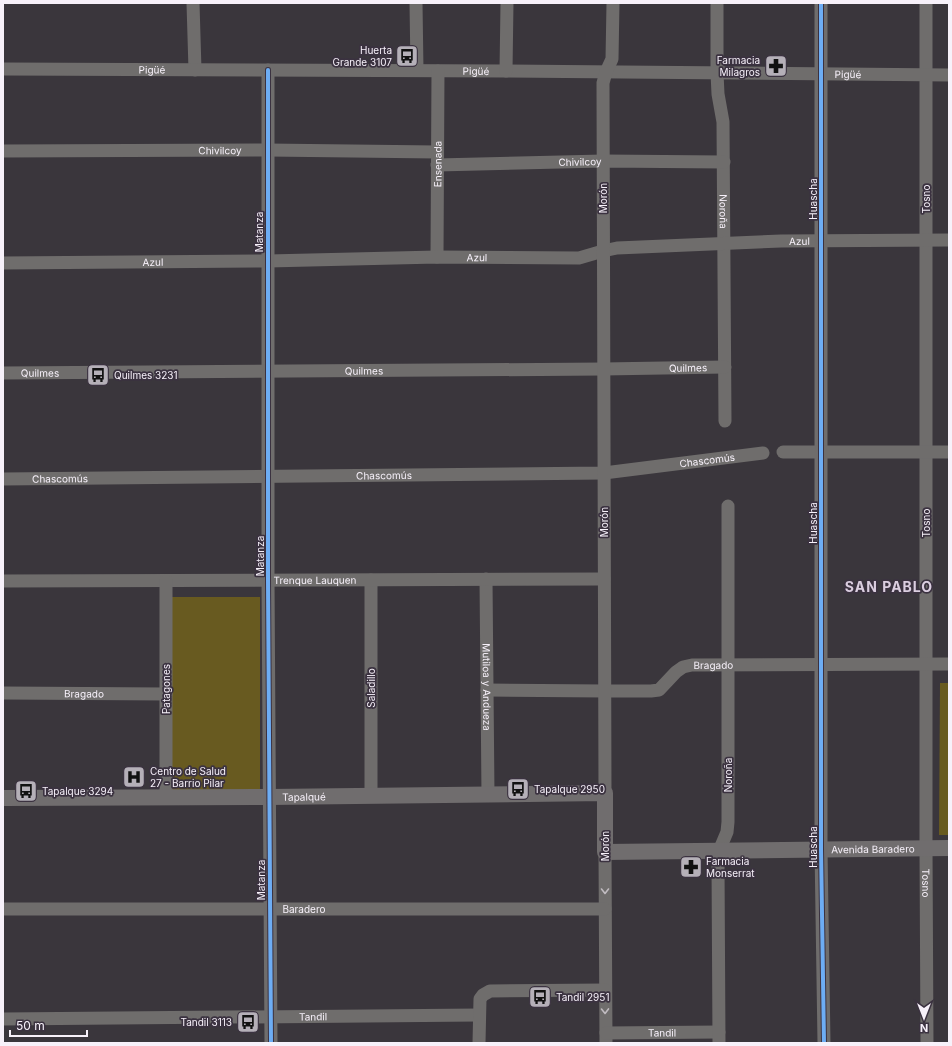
<svg xmlns="http://www.w3.org/2000/svg" width="952" height="1046" font-family="Inter,sans-serif">
	<rect width="100%" height="100%" fill="#3a363c"/>
	<!-- green -->
	<g fill="#685a20">
		<rect x="171" y="597" width="89" height="201"/>
		<polygon points="940,683 949,683 949,835 939,835"/>
	</g>
	<g fill="none" stroke-linecap="round" stroke-linejoin="round">
		<!-- minor -->
		<g stroke="#6f6d6c" stroke-width="13">
			<polyline points="193,3 195,70"/>
			<polyline points="416,3 417,70"/>
			<path id="s1" d="M 717,3 L 717,73 L 718,94 L 723,122 L 725,421"/>
			<polyline points="821,3 821,849 824,1043"/>
			<path id="s2" d="M 926,3 L 926,848 L 927,1043"/>
			<path id="s3" d="M 3,69 L 506,71 L 949,75"/>
			<polyline points="268,70 268,580 271,1043"/>
			<polyline points="506,71 507,3"/>
			<path id="s4" d="M 3,151 L 267,150 L 437,152"/>
			<path id="s5" d="M 437,165 L 603,161 L 724,162"/>
			<path id="s6" d="M 437,257 L 438,71"/>
			<path id="s7" d="M 3,263 L 268,261 L 437,257 L 579,258 L 603,251 L 617,248 L 781,241 L 949,240"/>
			<path id="s8" d="M 3,373 L 603,369 L 725,367"/>
			<polyline points="783,452 949,452"/>
			<path id="s9" d="M 3,479 L 604,473 L 763,453"/>
			<path id="s10" d="M 486,579 L 488,795"/>
			<polyline points="371,580 371,796"/>
			<path id="s11" d="M 3,581 L 604,579"/>
			<polyline points="166,581 166,797"/>
			<path id="s12" d="M 487,690 L 605,691 L 651,691 L 659,690 L 676,672 L 683,667 L 692,665 L 949,664"/>
			<path id="s13" d="M 3,693 L 166,694"/>
			<polyline points="605,793 603,83 606,72 612,59 613,3"/>
			<polyline points="605,852 606,1043"/>
			<path id="s14" d="M 3,909 L 605,909"/>
			<path id="s15" d="M 3,1019 L 479,1015"/>
			<path id="s16" d="M 606,1033 L 719,1032"/>
			<polyline points="479,1043 480,999 483,995 490,991 605,990"/>
			<polyline points="719,1043 718,864 719,851 727,832 728,822 728,506"/>
		</g>
		<!-- major -->
		<path stroke="#706d6e" stroke-width="16" id="s17" d="M 3,798 L 269,797 L 605,793 L 605,852 L 949,848"/>
		<!-- cycleway casing -->
		<g stroke="#3b3240" stroke-width="6">
			<g id="cycleway">
				<polyline points="821,3 821,849 824,1043"/>
				<polyline points="268,70 268,580 271,1043"/>
			</g>
		</g>
		<!-- cycleway -->
		<use href="#cycleway" stroke="#6dadf4" stroke-width="4"/>
	</g>
	<!-- one-way arrows -->
	<defs><path id="oneway-chevron" d="M-2-3.5L2.5 0L-2 3.5" fill="none" stroke-width="1.6" stroke-linecap="round" stroke-linejoin="round"/></defs>
	<g stroke="#c1bcc1">
		<use href="#oneway-chevron" transform="translate(605 891) rotate(90)"/>
		<use href="#oneway-chevron" transform="translate(605 1011) rotate(89)"/>
	</g>
	<!-- icons -->
	<defs>
		<g id="bus-square" transform="scale(1.15)"><rect x="-9" y="-9" width="18" height="18" rx="4" fill="#b5b0b8" stroke="#3b3240"/><path d="M-5-6H5V4H4V6H2V4H-2V6H-4V4H-5ZM-3.5-4V0h7V-4ZM-3.5 1.2v1.5H-2V1.2ZM2 1.2v1.5H3.5V1.2Z" fill="#111"/></g>
		<g id="pharmacy-square" transform="scale(1.15)"><rect x="-9" y="-9" width="18" height="18" rx="4" fill="#b5b0b8" stroke="#3b3240"/><path d="M-2-6h4v4h4v4h-4v4h-4v-4h-4v-4h4Z" fill="#111"/></g>
		<g id="hospital-square" transform="scale(1.15)"><rect x="-9" y="-9" width="18" height="18" rx="4" fill="#b5b0b8" stroke="#3b3240"/><path d="M-5-5h3v3.5h4V-5h3V5h-3V1.5h-4V5h-3Z" fill="#111"/></g>
	</defs>
	<g fill-rule="evenodd">
		<use href="#bus-square" x="407" y="56"/>
		<use href="#pharmacy-square" x="776" y="66"/>
		<use href="#bus-square" x="98" y="375"/>
		<use href="#hospital-square" x="134" y="777"/>
		<use href="#bus-square" x="518" y="789"/>
		<use href="#bus-square" x="26" y="791"/>
		<use href="#pharmacy-square" x="691" y="867"/>
		<use href="#bus-square" x="540" y="997"/>
		<use href="#bus-square" x="248" y="1022"/>
	</g>
	<g text-anchor="middle" dominant-baseline="central" stroke-width="3.5" stroke-linejoin="round" paint-order="stroke">
		<!-- poi labels -->
		<g font-size="10" fill="#f7f1fa" stroke="#3b3240" text-anchor="start">
			<text x="392" y="50" text-anchor="end">Huerta<tspan x="392" dy="12">Grande 3107</tspan></text>
			<text x="760" y="60" text-anchor="end">Farmacia<tspan x="760" dy="12">Milagros</tspan></text>
			<text x="114" y="375">Quilmes 3231</text>
			<text x="150" y="771">Centro de Salud<tspan x="150" dy="12">27 - Barrio Pilar</tspan></text>
			<text x="534" y="789">Tapalque 2950</text>
			<text x="42" y="791">Tapalque 3294</text>
			<text x="706" y="861">Farmacia<tspan x="706" dy="12">Monserrat</tspan></text>
			<text x="556" y="997">Tandil 2951</text>
			<text x="232" y="1022" text-anchor="end">Tandil 3113</text>
		</g>
		<!-- street labels -->
		<g font-size="10" fill="#f7f1fa" stroke="#3b3240">
			<text stroke="none"><textPath href="#s3" startOffset="149">Pigüé</textPath></text>
			<text stroke="none"><textPath href="#s3" startOffset="473">Pigüé</textPath></text>
			<text stroke="none"><textPath href="#s3" startOffset="845">Pigüé</textPath></text>
			<text stroke="none"><textPath href="#s4" startOffset="217">Chivilcoy</textPath></text>
			<text stroke="none"><textPath href="#s5" startOffset="143">Chivilcoy</textPath></text>
			<text stroke="none"><textPath href="#s6" startOffset="93">Ensenada</textPath></text>
			<text transform="translate(603 198) rotate(-90)">Morón</text>
			<text transform="translate(813 199) rotate(-90)">Huascha</text>
			<text transform="translate(926 199) rotate(-90)">Tosno</text>
			<text stroke="none"><textPath href="#s1" startOffset="209">Noroña</textPath></text>
			<text transform="translate(259 232) rotate(-90)">Matanza</text>
			<text stroke="none"><textPath href="#s7" startOffset="798">Azul</textPath></text>
			<text stroke="none"><textPath href="#s7" startOffset="474">Azul</textPath></text>
			<text stroke="none"><textPath href="#s7" startOffset="150">Azul</textPath></text>
			<text stroke="none"><textPath href="#s8" startOffset="685">Quilmes</textPath></text>
			<text stroke="none"><textPath href="#s8" startOffset="361">Quilmes</textPath></text>
			<text stroke="none"><textPath href="#s8" startOffset="37">Quilmes</textPath></text>
			<text stroke="none"><textPath href="#s9" startOffset="705">Chascomús</textPath></text>
			<text stroke="none"><textPath href="#s9" startOffset="381">Chascomús</textPath></text>
			<text stroke="none"><textPath href="#s9" startOffset="57">Chascomús</textPath></text>
			<text transform="translate(604 522) rotate(-90)">Morón</text>
			<text transform="translate(813 523) rotate(-90)">Huascha</text>
			<text transform="translate(926 523) rotate(-90)">Tosno</text>
			<text transform="translate(260 556) rotate(-90)">Matanza</text>
			<text stroke="none"><textPath href="#s11" startOffset="312">Trenque Lauquen</textPath></text>
			<text stroke="none"><textPath href="#s12" startOffset="236">Bragado</textPath></text>
			<text stroke="none"><textPath href="#s10" startOffset="108">Mutiloa y Andueza</textPath></text>
			<text transform="translate(371 688) rotate(-90)">Saladillo</text>
			<text transform="translate(166 689) rotate(-90)">Patagones</text>
			<text stroke="none"><textPath href="#s13" startOffset="81">Bragado</textPath></text>
			<text transform="translate(728 775) rotate(-90)">Noroña</text>
			<text stroke="none"><textPath href="#s17" startOffset="301">Tapalqué</textPath></text>
			<text transform="translate(605 846) rotate(-90)">Morón</text>
			<text transform="translate(813 847) rotate(-90)">Huascha</text>
			<text stroke="none"><textPath href="#s17" startOffset="929">Avenida Baradero</textPath></text>
			<text transform="translate(261 880) rotate(-90)">Matanza</text>
			<text stroke="none"><textPath href="#s2" startOffset="880">Tosno</textPath></text>
			<text stroke="none"><textPath href="#s14" startOffset="301">Baradero</textPath></text>
			<text stroke="none"><textPath href="#s15" startOffset="310">Tandil</textPath></text>
			<text stroke="none"><textPath href="#s16" startOffset="56">Tandil</textPath></text>
		</g>
		<!-- district labels -->
		<g font-size="14" font-weight="bold" letter-spacing="1" fill="#dbcee0" stroke="#3b3240">
			<text x="889" y="586">SAN PABLO</text>
		</g>
	</g>
	<!-- border -->
	<rect width="952" height="1046" fill="none" stroke="#f7f1fa" stroke-width="8"/>
	<!-- north arrow -->
	<g transform="translate(924 1018) rotate(180)" stroke="#3b3240" stroke-width="3" paint-order="stroke">
	<path d="M0-3L7 15L0 10L-7 15Z" fill="#f7f1fa"/>
	<text y="-6" font-size="11" font-weight="bold" text-anchor="middle" fill="#f7f1fa">N</text>
	</g>
	<!-- scale -->
	<path d="M10 1030v6h77v-6" fill="none" stroke="#f7f1fa" stroke-width="2"/>
	<text x="16" y="1030" font-size="12" fill="#f7f1fa" stroke="#3b3240" stroke-width="3" paint-order="stroke">50 m</text>
</svg>
